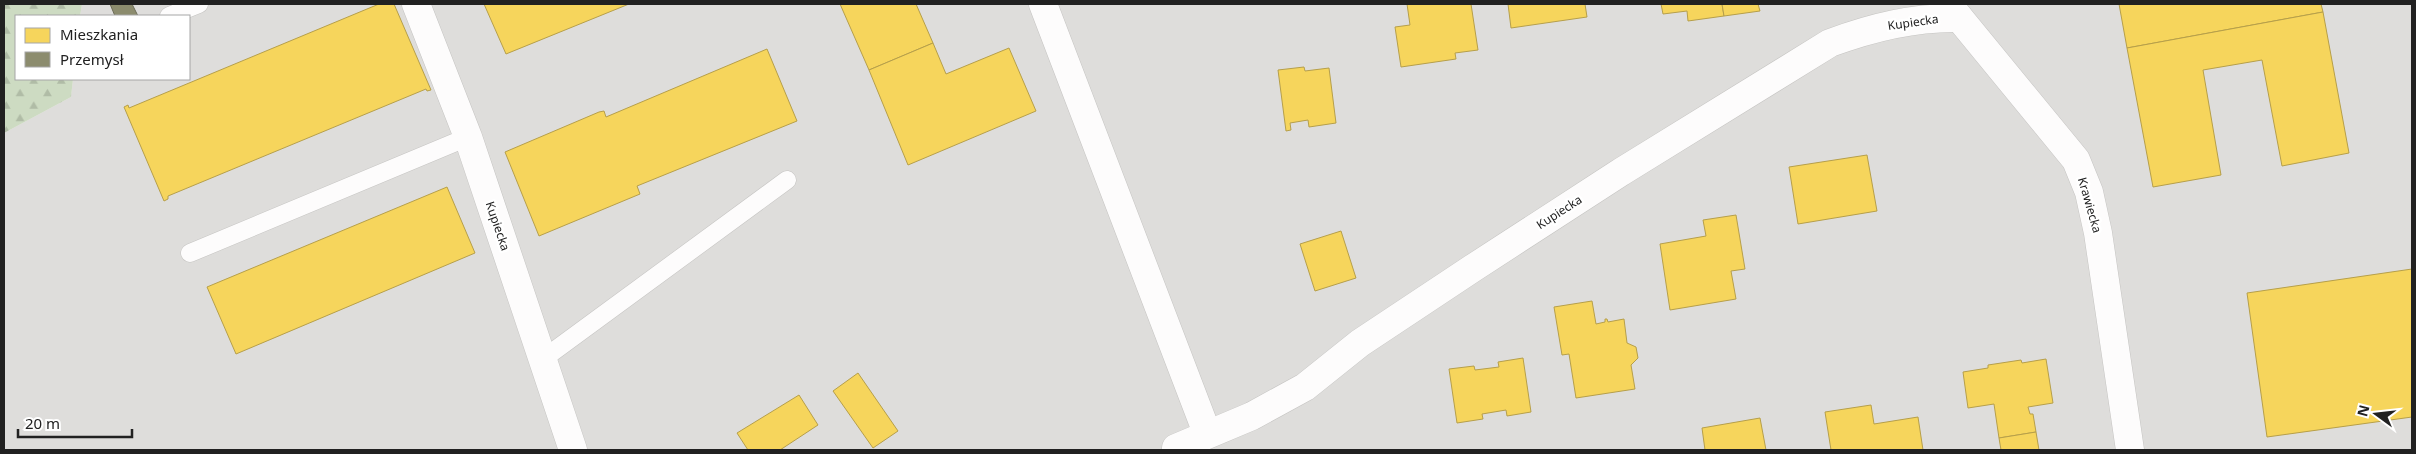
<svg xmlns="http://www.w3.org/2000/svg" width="2416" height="454" font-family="'Noto Sans',sans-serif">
	<defs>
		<pattern id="forest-firs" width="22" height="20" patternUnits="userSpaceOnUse" patternTransform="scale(1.25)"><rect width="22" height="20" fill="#cddbc2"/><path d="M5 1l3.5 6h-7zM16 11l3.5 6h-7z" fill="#b0bca6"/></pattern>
	</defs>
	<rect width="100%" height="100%" fill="#efedea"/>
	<!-- residential -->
	<polygon fill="#dedddb" points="82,4 2412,4 2412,450 4,450 4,133 71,97 73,79 189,79 189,16 80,16"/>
	<!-- forest -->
	<polygon fill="url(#forest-firs)" points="4,4 82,4 80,16 16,16 16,79 73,79 71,97 4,133"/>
	<!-- homes -->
	<g fill="#f6d55c" stroke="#b69f4a">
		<polygon points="379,4 394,4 431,90 427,91 426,89 168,196 168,199 164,201 124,107 128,105 129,108"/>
		<polygon points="484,4 629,4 506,54"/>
		<polygon points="840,4 916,4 933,43 869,70"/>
		<polygon points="1407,4 1471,4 1478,50 1455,53 1456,59 1401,67 1395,27 1410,25"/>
		<polygon points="1508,4 1585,4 1587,17 1511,28"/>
		<polygon points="1661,4 1722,4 1724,16 1688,21 1687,11 1663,14"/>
		<polygon points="1722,4 1758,4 1760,11 1724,16"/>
		<polygon points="2119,4 2321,4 2323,12 2127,48"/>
		<polygon points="2323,12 2349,153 2282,166 2262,60 2203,70 2221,175 2153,187 2127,48"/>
		<polygon points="933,43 946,74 1009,48 1036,111 908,165 869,70"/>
		<polygon points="767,49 797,121 637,186 640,194 539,236 505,152 599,112 604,111 606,117"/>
		<polygon points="1304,67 1305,71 1329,68 1336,123 1309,127 1308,120 1290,123 1291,130 1286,131 1278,70"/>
		<polygon points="1867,155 1877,211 1798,224 1789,167"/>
		<polygon points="447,187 475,253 236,354 207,287"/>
		<polygon points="1736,215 1745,269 1731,271 1736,299 1670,310 1660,244 1706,236 1703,220"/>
		<polygon points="1341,231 1356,278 1315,291 1300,244"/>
		<polygon points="2412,269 2412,417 2267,437 2247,293"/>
		<polygon points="1592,301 1596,324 1605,322 1605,319 1607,319 1608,322 1624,319 1627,343 1636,347 1638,358 1631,365 1635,389 1576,398 1569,354 1562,355 1554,307"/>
		<polygon points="1523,358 1531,412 1507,416 1506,410 1482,414 1483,419 1457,423 1449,369 1474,366 1475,370 1499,367 1498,362"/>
		<polygon points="2046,359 2053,403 2028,407 2030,414 2033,414 2036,432 1999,438 1994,404 1968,408 1963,372 1988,368 1988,365 2021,360 2022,363"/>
		<polygon points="858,373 898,431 873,448 833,391"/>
		<polygon points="799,395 818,425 780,450 748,450 737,433"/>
		<polygon points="1871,405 1874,424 1918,417 1923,450 1831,450 1825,412"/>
		<polygon points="1760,418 1766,450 1705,450 1702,428"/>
		<polygon points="2036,432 2039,450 2001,450 1999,438"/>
	</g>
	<!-- industry -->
	<polygon fill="#8c8c6e" stroke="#6c6c57" points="110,4 132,4 138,16 115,16"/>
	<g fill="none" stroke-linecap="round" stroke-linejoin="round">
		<!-- service casing -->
		<g stroke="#c5c4c2" stroke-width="19">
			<g id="service">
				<polyline points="169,16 199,4"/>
				<polyline points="190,253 468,137"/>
				<polyline points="543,359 787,180"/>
			</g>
		</g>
		<!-- minor casing -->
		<g stroke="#c5c4c2" stroke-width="29">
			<g id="minor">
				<polyline points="416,4 468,137 573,450"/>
				<polyline points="1043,4 1207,433"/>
				<polyline points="1948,4 2076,160 2089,192 2098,233 2130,450"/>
				<path d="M 1176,448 L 1252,416 L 1305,387 L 1360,343 L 1473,268 L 1621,172 L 1830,43 C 1873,27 1914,17 1959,18"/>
			</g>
		</g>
		<!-- service -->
		<use href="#service" stroke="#fdfcfc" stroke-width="18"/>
		<!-- minor -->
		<use href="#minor" stroke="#fdfcfc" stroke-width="28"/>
	</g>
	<g text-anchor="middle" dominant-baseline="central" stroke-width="5" stroke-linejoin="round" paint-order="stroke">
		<!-- street labels -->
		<g font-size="12" fill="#212121" stroke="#fff">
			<text transform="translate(1913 22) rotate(-8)">Kupiecka</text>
			<text transform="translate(2090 205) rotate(74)">Krawiecka</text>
			<text transform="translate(1559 212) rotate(-33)">Kupiecka</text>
			<text transform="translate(498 226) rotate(71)">Kupiecka</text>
		</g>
	</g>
	<!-- border -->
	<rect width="2416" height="454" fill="none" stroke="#212121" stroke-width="10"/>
	<!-- legend -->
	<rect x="15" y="15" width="175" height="65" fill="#ffffff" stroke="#a6a6a6"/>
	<rect x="25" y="28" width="25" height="15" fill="#f6d55c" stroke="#a6a6a6"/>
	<text x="60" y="40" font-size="15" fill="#212121">Mieszkania</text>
	<rect x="25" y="52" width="25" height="15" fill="#8c8c6e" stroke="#a6a6a6"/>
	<text x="60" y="65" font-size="15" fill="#212121">Przemysł</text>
	<!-- north arrow -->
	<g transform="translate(2376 414) rotate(285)" stroke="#ffffff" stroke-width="4" paint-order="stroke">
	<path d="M0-4L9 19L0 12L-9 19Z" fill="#212121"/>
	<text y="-8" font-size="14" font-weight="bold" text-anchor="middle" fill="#212121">N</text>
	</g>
	<!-- scale -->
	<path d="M18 429v8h114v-8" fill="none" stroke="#212121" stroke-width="2.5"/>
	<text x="25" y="429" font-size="15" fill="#212121" stroke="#ffffff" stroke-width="4" paint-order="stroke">20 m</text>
</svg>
